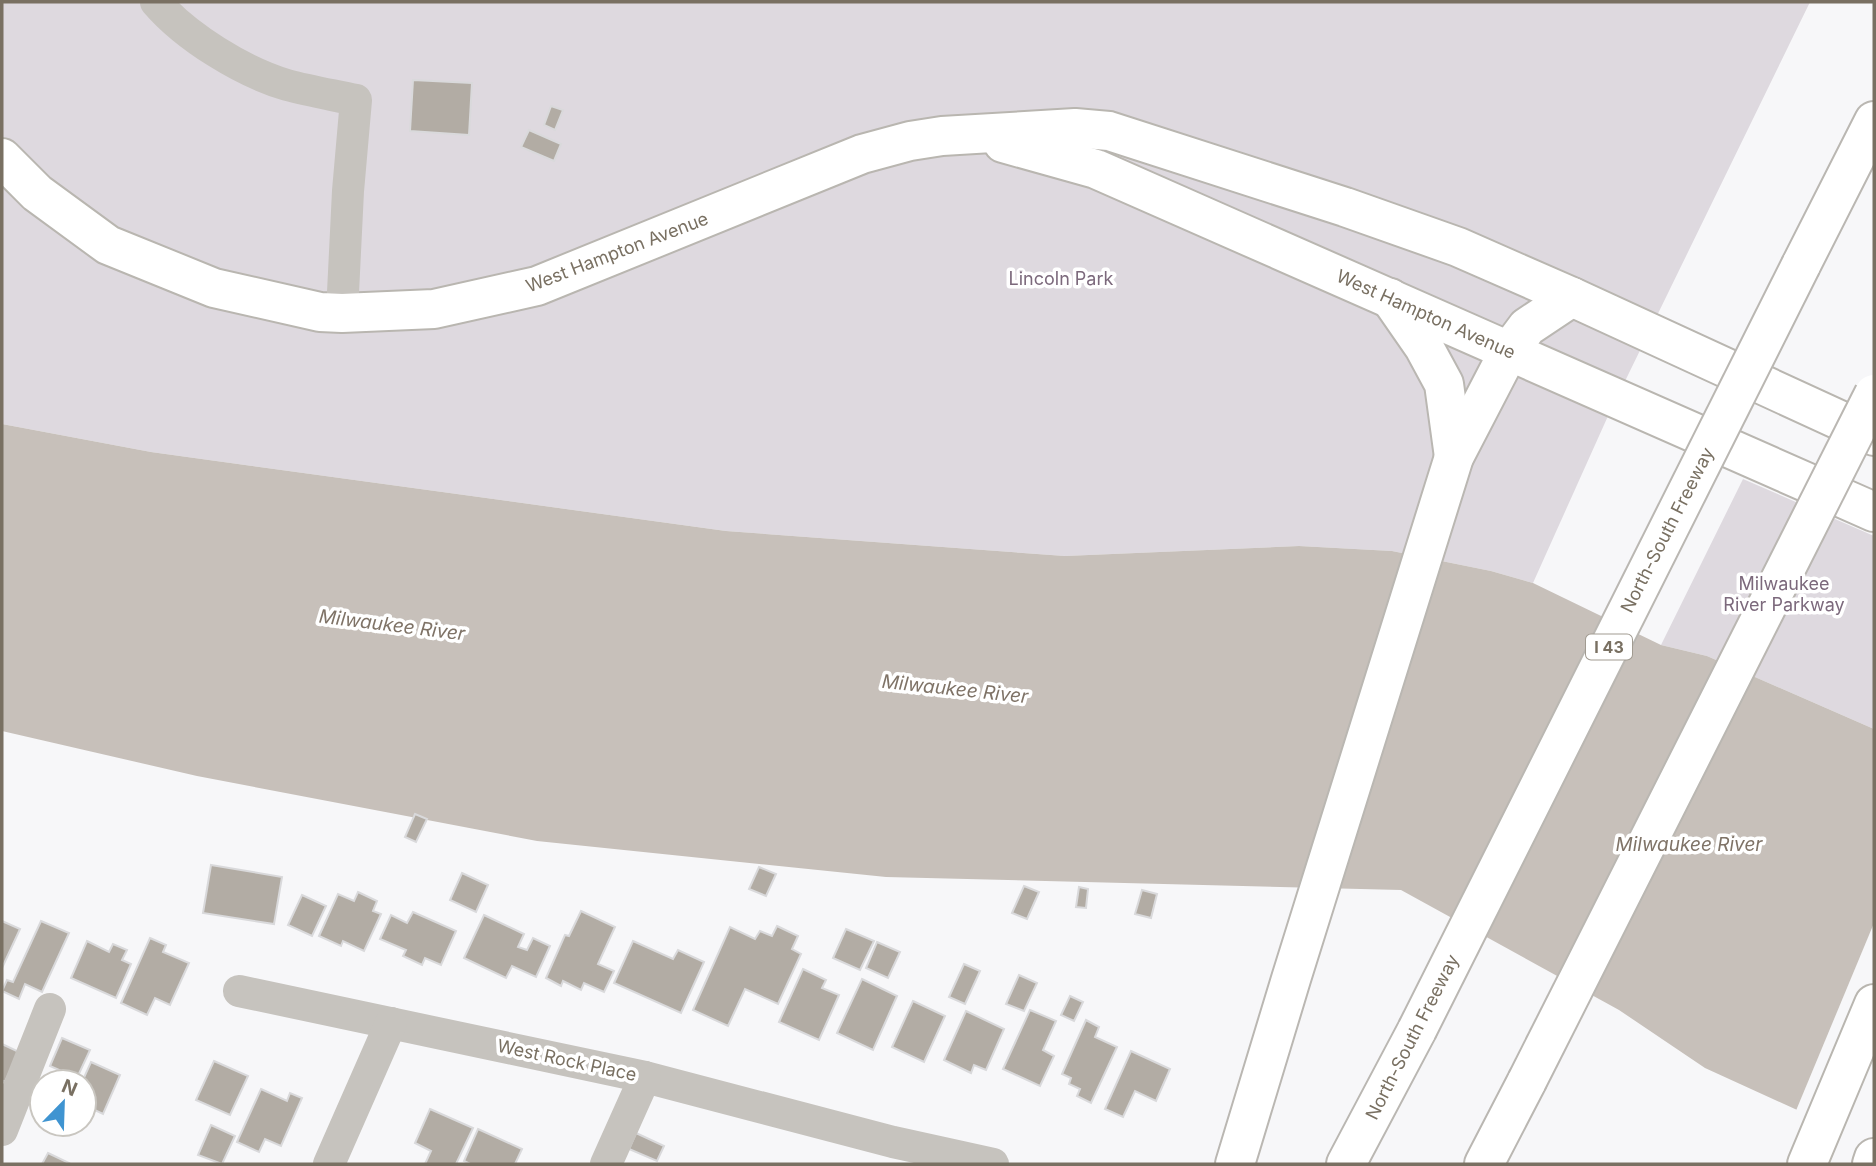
<svg xmlns="http://www.w3.org/2000/svg" width="1876" height="1166" font-family="Inter,sans-serif">
	<rect width="100%" height="100%" fill="#f7f7f9"/>
	<!-- green -->
	<g fill="#ded9df">
		<polygon points="2,2 1810,2 1608,416 1533,583 1491,571 1392,551 1299,546 1065,556 726,531 151,452 2,424"/>
		<polygon points="1743,479 1874,536 1874,729 1707,656 1661,645"/>
	</g>
	<!-- water -->
	<polygon fill="#c7c0ba" points="2,424 151,452 726,531 1065,556 1299,546 1392,551 1491,571 1533,583 1661,645 1707,656 1874,729 1874,1145 1705,1068 1619,1010 1401,890 886,877 537,841 197,776 2,731"/>
	<!-- pier -->
	<polygon fill="#f7f7f9" points="1874,923 1874,1148 1795,1113"/>
	<!-- building -->
	<g fill="#b2aca4" stroke="#d9d9db" stroke-width="2">
		<polygon points="413,80 472,83 469,135 410,131"/>
		<polygon points="551,106 563,110 555,130 544,125"/>
		<polygon points="529,130 561,144 554,161 521,147"/>
		<polygon points="415,814 427,819 416,842 405,837"/>
		<polygon points="211,865 282,877 274,924 203,913"/>
		<polygon points="759,867 776,874 766,896 749,889"/>
		<polygon points="462,873 488,885 476,912 450,900"/>
		<polygon points="1024,886 1039,892 1027,919 1012,913"/>
		<polygon points="1079,887 1088,889 1086,908 1076,907"/>
		<polygon points="1142,890 1157,894 1151,918 1135,914"/>
		<polygon points="358,892 377,901 373,911 381,914 364,951 343,941 341,946 319,936 338,894 354,901"/>
		<polygon points="302,895 326,906 312,936 288,925"/>
		<polygon points="581,911 615,927 598,964 614,971 604,992 584,983 581,990 563,981 561,986 546,978 565,935 569,936"/>
		<polygon points="413,912 456,931 441,965 425,958 422,965 403,956 406,950 380,939 391,915 407,923"/>
		<polygon points="484,915 524,934 518,947 527,950 533,938 550,946 536,977 512,966 506,978 464,958"/>
		<polygon points="2,921 20,929 2,968"/>
		<polygon points="41,921 69,933 42,992 25,984 19,999 2,991 7,980 13,982"/>
		<polygon points="777,926 798,936 792,949 801,954 778,1004 745,989 728,1026 693,1010 730,927 755,939 760,931 772,936"/>
		<polygon points="846,929 874,941 860,970 833,958"/>
		<polygon points="150,938 166,945 163,952 189,963 170,1005 155,998 147,1015 121,1003"/>
		<polygon points="87,941 109,952 113,944 127,950 122,960 131,964 116,998 71,978"/>
		<polygon points="633,941 673,959 678,950 704,962 681,1013 614,983"/>
		<polygon points="877,942 900,952 888,978 866,968"/>
		<polygon points="964,964 980,971 965,1004 949,997"/>
		<polygon points="803,969 826,980 822,988 839,995 819,1040 779,1022"/>
		<polygon points="1019,975 1037,983 1024,1011 1006,1004"/>
		<polygon points="862,979 897,996 873,1050 837,1033"/>
		<polygon points="1070,996 1083,1002 1074,1021 1061,1015"/>
		<polygon points="913,1001 945,1016 924,1062 892,1047"/>
		<polygon points="1030,1010 1056,1021 1043,1050 1054,1056 1040,1086 1003,1069"/>
		<polygon points="966,1011 1004,1029 986,1070 974,1065 971,1073 944,1060"/>
		<polygon points="1086,1020 1099,1027 1095,1037 1117,1047 1091,1103 1077,1096 1080,1089 1069,1084 1071,1078 1062,1074"/>
		<polygon points="62,1038 90,1050 77,1078 50,1066"/>
		<polygon points="2,1044 19,1052 5,1082 2,1080"/>
		<polygon points="1131,1051 1170,1069 1156,1101 1135,1091 1123,1117 1105,1109"/>
		<polygon points="214,1061 248,1076 230,1115 196,1100"/>
		<polygon points="91,1062 120,1075 103,1114 84,1105 84,1082 82,1082"/>
		<polygon points="261,1089 287,1101 290,1093 302,1098 281,1146 265,1139 259,1152 237,1142"/>
		<polygon points="430,1109 473,1128 456,1164 425,1164 431,1151 415,1143"/>
		<polygon points="211,1125 235,1136 222,1164 198,1155"/>
		<polygon points="478,1129 522,1149 515,1164 470,1164 464,1161"/>
		<polygon points="636,1133 664,1146 657,1161 629,1149"/>
		<polygon points="48,1153 69,1163 68,1164 42,1164"/>
	</g>
	<g fill="none" stroke-linecap="round" stroke-linejoin="round">
		<!-- major casing -->
		<g stroke="#b9b6b0" stroke-width="42">
			<g id="major">
				<polyline points="1003,143 1096,169 1874,512"/>
				<polyline points="2,158 37,193 108,245 214,288 320,312 342,313 434,309 537,286 862,154 910,141 942,136 1075,128 1109,131 1345,207 1458,247 1572,297 1874,436"/>
				<polyline points="1807,1164 1874,1004"/>
				<polyline points="1872,1164 1874,1158"/>
			</g>
		</g>
		<!-- highway casing -->
		<g stroke="#bab7b2" stroke-width="42">
			<g id="highway">
				<polyline points="1801,265 1874,121"/>
				<polyline points="1390,298 1424,347 1444,384 1454,457"/>
				<polyline points="1235,1164 1291,979 1454,457 1509,351 1527,327 1572,297"/>
				<polyline points="1346,1164 1417,1030"/>
				<polyline points="1484,1164 1527,1081"/>
			</g>
		</g>
		<!-- minor -->
		<g stroke="#c6c3be" stroke-width="32">
			<path d="M 156,2 C 186,37 243,72 287,85 C 309,91 333,95 356,100 L 348,191 L 342,313"/>
			<polyline points="239,991 645,1077 893,1142 993,1164"/>
			<polyline points="2,1130 50,1009"/>
			<polyline points="329,1164 391,1023"/>
			<polyline points="606,1164 645,1077"/>
		</g>
		<!-- major -->
		<use href="#major" stroke="#fff" stroke-width="38"/>
		<!-- highway -->
		<use href="#highway" stroke="#fff" stroke-width="38"/>
		<!-- highway-bridge casing -->
		<g stroke="#bab7b2" stroke-width="42" stroke-linecap="butt">
			<g id="highway-bridge">
				<polyline points="1417,1030 1801,265"/>
				<polyline points="1527,1081 1874,394"/>
			</g>
		</g>
		<!-- highway-bridge -->
		<use href="#highway-bridge" stroke="#fff" stroke-width="38"/>
	</g>
	<g text-anchor="middle" dominant-baseline="central" stroke-width="7" stroke-linejoin="round" paint-order="stroke">
		<!-- shield labels -->
		<rect fill="#fff" stroke="#a19b91" stroke-width="2" x="1586" y="634.5" width="46" height="25" rx="5"/>
		<g font-size="16" font-weight="bold" fill="#797062">
			<text x="1609" y="647">I 43</text>
		</g>
		<!-- street labels -->
		<g font-size="18" fill="#797062" stroke="#fff">
			<text transform="translate(617 252) rotate(-21)">West Hampton Avenue</text>
			<text transform="translate(1426 314) rotate(24)">West Hampton Avenue</text>
			<text transform="translate(1667 530) rotate(-63)">North-South Freeway</text>
			<text transform="translate(1412 1037) rotate(-63)">North-South Freeway</text>
			<text transform="translate(567 1060) rotate(12)">West Rock Place</text>
		</g>
		<!-- park labels -->
		<g font-size="18" fill="#7c697c" stroke="#fff">
			<text x="1061" y="278">Lincoln Park</text>
			<text x="1784" y="583">Milwaukee<tspan x="1784" dy="21">River Parkway</tspan></text>
		</g>
		<!-- water labels -->
		<g font-size="19" font-style="italic" fill="#7f7367" stroke="#fff">
			<text transform="translate(392 625) rotate(7)">Milwaukee River</text>
			<text transform="translate(955 689) rotate(6)">Milwaukee River</text>
			<text x="1689" y="844">Milwaukee River</text>
		</g>
	</g>
	<!-- border -->
	<rect width="1876" height="1166" fill="none" stroke="#797062" stroke-width="7"/>
	<!-- north arrow -->
	<g transform="translate(63 1103) rotate(23)"><circle r="33" fill="#ffffff" stroke="#c9c6c0" stroke-width="2"/>
	<path d="M0-5L12 26L0 18L-12 26Z" fill="#3f94d1"/>
	<text y="-10" font-size="19" font-weight="bold" text-anchor="middle" fill="#797062">N</text>
	</g>
</svg>
